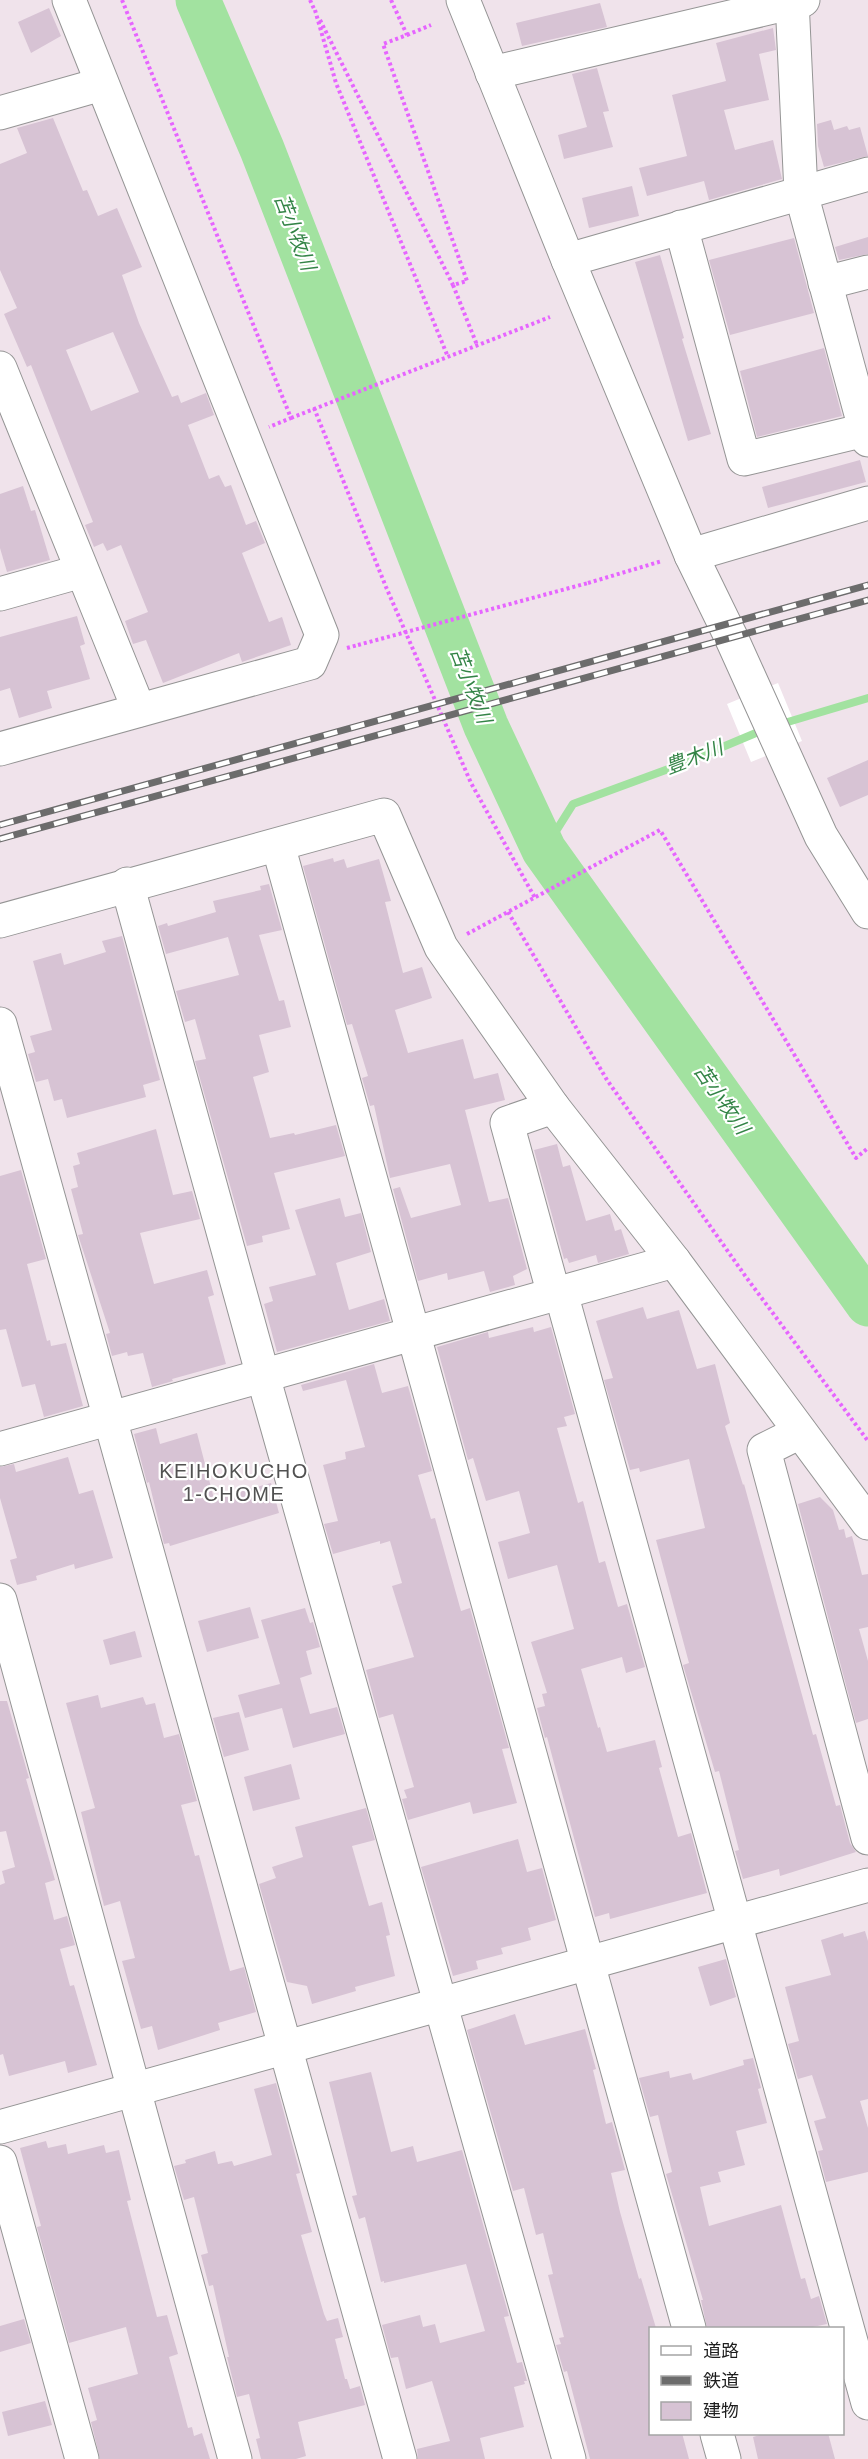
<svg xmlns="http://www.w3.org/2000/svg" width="868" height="2459" font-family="Helvetica,'Noto Sans JP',sans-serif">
	<rect width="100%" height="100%" fill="#f0e3eb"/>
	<!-- pier -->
	<polygon fill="#fff" points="778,683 802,741 751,762 727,704"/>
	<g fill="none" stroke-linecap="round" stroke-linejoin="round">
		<!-- stream -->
		<g stroke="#a2e2a0" stroke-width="8">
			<polyline points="781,724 868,698"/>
			<polyline points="544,850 573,804 682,764 763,730"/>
		</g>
		<!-- river -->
		<polyline stroke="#a2e2a0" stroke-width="45" points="198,0 262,149 486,726 544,850 868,1304"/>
	</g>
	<!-- building -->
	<g fill="#d7c3d4" fill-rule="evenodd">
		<polygon points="600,3 607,27 522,46 516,23"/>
		<polygon points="49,8 61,36 31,53 18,22"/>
		<polygon points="773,28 776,50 759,54 769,100 724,110 735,150 773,140 782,179 709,200 704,181 647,196 639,168 687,156 672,95 726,81 716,43"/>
		<polygon points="597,68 609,111 603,112 613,147 564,159 558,135 587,127 572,74"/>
		<path d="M 53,118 L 83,191 L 87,190 L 98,216 L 117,208 L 142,267 L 122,275 L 139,323 L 172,397 L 178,395 L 181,403 L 206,393 L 214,415 L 188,425 L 209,479 L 219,475 L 225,487 L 231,485 L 246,525 L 256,521 L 265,543 L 242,553 L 269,622 L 282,617 L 291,645 L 242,662 L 239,653 L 163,683 L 146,640 L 133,644 L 125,621 L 148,612 L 121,545 L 107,551 L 103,543 L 94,547 L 85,525 L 93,522 L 31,365 L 27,367 L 4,314 L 17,308 L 0,270 L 0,164 L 27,153 L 17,128 ZM 113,332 L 139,392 L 91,411 L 66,350 Z"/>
		<polygon points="831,120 834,130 847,126 849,130 860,127 868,156 824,167 818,146 817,124"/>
		<polygon points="632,186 639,216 589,228 582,198"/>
		<polygon points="868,237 868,254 839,260 835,247"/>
		<polygon points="794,238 814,313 730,335 709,260"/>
		<polygon points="660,255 684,338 682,339 711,434 688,441 635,262"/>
		<polygon points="824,348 842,416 757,437 740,371"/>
		<polygon points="860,460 866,482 768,508 762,487"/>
		<polygon points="23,486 31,511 35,510 50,560 7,572 0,548 0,494"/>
		<polygon points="77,616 85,644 80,646 90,679 47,691 52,708 19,718 10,688 0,691 0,637"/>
		<polygon points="868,760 868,795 840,807 827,778"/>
		<polygon points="333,858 334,862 344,859 347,868 379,859 391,901 385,902 403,973 422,967 432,998 395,1010 408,1053 463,1039 474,1079 498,1073 505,1100 465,1110 489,1202 508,1198 527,1269 513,1276 515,1285 490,1292 484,1271 448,1280 447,1273 418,1281 393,1189 400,1187 411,1218 461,1205 450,1164 390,1178 374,1105 370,1106 362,1078 368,1076 352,1024 347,1025 303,866"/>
		<polygon points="269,884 282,930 259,935 279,1001 284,1000 291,1027 259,1035 269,1072 253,1077 270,1138 294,1133 295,1135 336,1125 345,1156 274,1173 290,1229 262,1236 263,1242 247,1246 195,1061 206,1059 195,1019 185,1022 176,991 239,975 228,937 166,954 158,926 167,923 168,926 216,912 213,901 261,890 260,886"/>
		<polygon points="122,936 160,1080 143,1085 146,1097 67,1118 62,1099 54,1101 48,1079 36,1082 28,1054 35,1052 30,1036 52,1030 33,961 61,953 64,965 106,952 102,941"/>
		<polygon points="156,1129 173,1195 192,1191 200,1219 140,1233 154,1284 207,1270 214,1295 208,1297 226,1364 172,1379 173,1381 152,1387 143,1353 128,1356 127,1352 112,1356 106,1334 110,1333 78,1235 83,1234 71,1189 78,1187 73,1166 80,1164 77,1153"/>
		<polygon points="557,1144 563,1167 570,1165 586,1221 610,1214 615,1231 621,1229 629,1254 598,1263 596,1255 569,1263 567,1258 564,1259 534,1150"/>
		<polygon points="21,1170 46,1259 27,1264 47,1341 50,1340 51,1346 66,1343 83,1406 44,1417 35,1384 22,1387 6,1329 0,1330 0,1176"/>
		<polygon points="340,1198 345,1217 361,1213 371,1252 336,1263 349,1310 384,1299 390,1321 277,1352 264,1304 273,1301 269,1287 316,1275 295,1210"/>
		<polygon points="643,1307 647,1319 679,1310 697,1369 715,1364 730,1423 725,1426 743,1485 744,1484 813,1735 816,1734 836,1806 840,1805 850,1843 856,1852 780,1876 779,1869 743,1879 735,1851 739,1850 719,1771 715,1772 683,1665 689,1663 656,1540 705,1528 689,1459 640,1472 639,1468 630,1470 604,1380 613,1378 596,1321"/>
		<polygon points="533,1327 534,1332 551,1327 575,1414 564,1417 567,1426 557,1428 578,1503 583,1501 599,1563 605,1561 618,1607 627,1604 645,1667 626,1673 622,1657 581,1669 598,1728 600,1727 607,1752 655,1740 662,1767 659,1768 678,1837 691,1833 707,1893 610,1919 609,1913 595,1917 547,1737 545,1738 537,1708 545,1706 542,1694 547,1693 531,1642 574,1629 557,1565 508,1579 498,1542 530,1533 519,1491 486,1501 473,1458 468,1460 437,1347 488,1332 489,1338"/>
		<polygon points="374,1364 382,1393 408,1386 432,1471 418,1475 431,1519 435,1518 461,1611 470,1608 509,1748 502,1749 517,1803 473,1814 470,1802 408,1820 402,1799 407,1798 404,1790 414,1787 393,1714 379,1718 366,1670 414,1657 392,1586 402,1583 390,1541 380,1544 380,1541 333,1554 324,1524 338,1521 323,1465 346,1459 345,1452 365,1447 346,1380 303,1391 301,1385"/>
		<polygon points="156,1428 160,1444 197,1433 214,1499 271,1483 279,1513 170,1546 169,1543 164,1544 149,1482 147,1483 134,1434"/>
		<polygon points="68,1457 79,1494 93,1490 113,1558 75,1569 74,1564 36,1576 37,1580 17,1585 10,1560 17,1558 0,1498 0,1467 14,1464 16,1472"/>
		<polygon points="820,1497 833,1510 839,1530 844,1529 846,1538 852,1536 862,1575 868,1574 868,1627 859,1629 868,1661 868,1719 856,1723 798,1504"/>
		<polygon points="250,1607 259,1638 207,1652 198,1621"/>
		<polygon points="305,1608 310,1623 313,1622 320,1647 306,1651 312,1674 300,1678 310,1714 337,1707 345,1734 293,1748 282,1708 245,1718 238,1695 280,1684 261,1620"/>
		<polygon points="135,1631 142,1657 110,1665 103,1640"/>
		<polygon points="98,1695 101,1708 143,1697 146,1705 155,1703 164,1738 179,1734 197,1801 181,1805 195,1856 199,1855 230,1971 244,1967 256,2012 218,2023 220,2030 158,2050 152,2026 141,2029 122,1961 135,1958 120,1901 104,1906 81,1812 95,1808 66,1703"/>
		<polygon points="0,1701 7,1701 29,1778 26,1779 55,1880 45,1883 54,1920 67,1916 75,1945 60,1949 70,1986 74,1985 97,2065 68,2073 65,2061 9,2076 3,2054 0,2055 0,1885 5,1883 2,1871 15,1867 6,1831 0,1832"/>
		<polygon points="239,1712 249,1750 224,1757 213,1718"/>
		<polygon points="291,1764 300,1799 253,1811 244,1777"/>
		<polygon points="366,1808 375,1840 352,1846 369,1906 382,1902 390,1935 386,1936 395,1976 355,1987 356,1991 312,2004 307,1986 287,1982 259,1884 276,1878 272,1867 303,1857 295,1827"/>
		<polygon points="518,1839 527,1872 542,1868 556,1920 528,1928 531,1940 501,1948 503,1954 476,1961 478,1969 453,1976 421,1867"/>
		<polygon points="865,1931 868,1941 868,2099 860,2101 868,2128 868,2172 826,2182 818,2151 823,2150 814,2121 826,2118 812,2075 798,2079 788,2044 799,2041 785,1987 831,1975 821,1940 843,1933 844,1937"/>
		<polygon points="726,1959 736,1997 710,2006 698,1967"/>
		<polygon points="515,2014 525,2045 585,2029 596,2069 593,2070 606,2124 612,2122 625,2170 611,2173 620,2212 639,2279 641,2278 656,2328 651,2328 651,2433 682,2433 689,2459 590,2459 567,2371 564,2372 556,2345 561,2344 559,2338 564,2337 548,2275 553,2274 543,2233 536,2235 524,2188 513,2191 467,2030"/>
		<polygon points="753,2058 761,2088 758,2089 767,2123 736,2131 745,2165 718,2172 721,2182 700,2187 709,2226 781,2205 801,2279 805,2278 811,2299 819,2296 827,2324 808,2328 707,2328 701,2300 703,2300 666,2174 672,2172 658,2115 650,2117 639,2078 669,2071 670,2078 691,2073 693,2080 744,2065 743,2060"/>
		<polygon points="371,2072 391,2152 413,2146 417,2162 462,2150 509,2316 504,2317 517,2363 522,2362 527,2381 524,2381 525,2384 514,2387 524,2427 480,2438 485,2459 418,2459 417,2449 450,2441 432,2381 406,2389 398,2357 391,2358 382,2325 420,2315 423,2327 435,2324 440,2343 485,2331 466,2264 384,2283 384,2281 381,2282 365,2217 359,2219 352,2196 357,2195 329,2082"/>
		<polygon points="276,2083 300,2173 296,2174 312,2232 301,2235 324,2314 327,2321 338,2318 343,2337 335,2339 345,2379 347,2379 350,2389 360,2386 365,2405 298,2422 306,2456 296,2459 261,2459 256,2439 260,2438 249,2394 237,2397 227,2357 229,2357 213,2285 209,2286 201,2255 208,2253 194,2197 184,2200 174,2166 186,2163 185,2160 215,2151 218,2164 232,2161 234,2166 272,2155 254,2089"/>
		<polygon points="46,2141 48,2148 66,2144 68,2154 104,2145 106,2153 119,2150 131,2200 127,2201 157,2317 167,2315 178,2354 169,2357 188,2428 192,2427 194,2436 202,2433 210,2459 100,2459 91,2422 97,2420 88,2388 138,2374 126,2327 69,2343 37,2227 41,2226 20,2148"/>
		<polygon points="24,2319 31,2343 0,2352 0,2326"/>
		<polygon points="45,2401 52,2425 8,2436 2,2412"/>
		<polygon points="767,2433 828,2433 835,2459 758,2459 753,2437"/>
	</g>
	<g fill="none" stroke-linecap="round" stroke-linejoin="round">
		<!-- minor casing -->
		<g stroke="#959595" stroke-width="35">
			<g id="minor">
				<polyline points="463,0 568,260 691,555 731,637 821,836 868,912"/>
				<polyline points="792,0 801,193 868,440"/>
				<polyline points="492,73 803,0"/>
				<polyline points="0,113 102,84"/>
				<polyline points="681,227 744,459 865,430"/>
				<polyline points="568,260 868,174"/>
				<polyline points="825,283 868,272"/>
				<polyline points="0,368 139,710"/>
				<polyline points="691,555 868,503"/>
				<polyline points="0,594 82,571"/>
				<polyline points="0,749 310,663 322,635 69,0"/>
				<polyline points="278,845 689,2328"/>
				<polyline points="127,884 263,1376 569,2459"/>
				<polyline points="0,921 384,815 441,947 459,973 553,1107 674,1261 868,1523"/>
				<polyline points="0,1024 400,2459"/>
				<polyline points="553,1107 507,1123 554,1295"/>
				<polyline points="561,1293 868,2403"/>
				<polyline points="800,1432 764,1450 868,1838"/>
				<polyline points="0,1449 674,1261"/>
				<polyline points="0,1600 235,2459"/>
				<polyline points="0,2127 868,1885"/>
				<polyline points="0,2162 82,2459"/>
				<polyline points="717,2434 724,2459"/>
			</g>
		</g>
		<!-- path -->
		<g stroke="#e665ff" stroke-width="4" stroke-dasharray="3 3" stroke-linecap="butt">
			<polyline points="122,0 291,418 269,427"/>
			<polyline points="310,0 315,11"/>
			<polyline points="391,0 407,35 383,44 467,281 453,285 477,345"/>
			<polyline points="315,10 336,83 448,357"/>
			<polyline points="320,20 453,285"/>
			<polyline points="407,35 431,25"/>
			<polyline points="314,408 386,587 471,783 535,898"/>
			<polyline points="291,418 550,317"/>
			<polyline points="588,583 662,561"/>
			<polyline points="347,648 358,645"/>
			<polyline points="508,912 607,1080 746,1277 868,1441"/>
			<polyline points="467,934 660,830 856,1158 868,1148"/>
		</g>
		<!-- minor -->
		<use href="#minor" stroke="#fff" stroke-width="33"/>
		<!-- rail casing -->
		<g stroke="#6c6c6c" stroke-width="7">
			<g id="rail">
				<polyline points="0,825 868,585"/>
				<polyline points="0,839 868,600"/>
			</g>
		</g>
		<!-- rail -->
		<use href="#rail" stroke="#fff" stroke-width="4.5" stroke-dasharray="14" stroke-linecap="butt"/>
		<!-- path-bridge -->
		<polyline stroke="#e665ff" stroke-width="4" stroke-dasharray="3 3" stroke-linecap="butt" points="358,645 588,583"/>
	</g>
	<g text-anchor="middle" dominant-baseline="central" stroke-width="4.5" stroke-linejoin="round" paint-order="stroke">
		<!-- water labels -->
		<g font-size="20" font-style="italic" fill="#338446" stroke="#fff">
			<text transform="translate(295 232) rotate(69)">苫小牧川</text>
			<text transform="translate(471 685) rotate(69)">苫小牧川</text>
			<text transform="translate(694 757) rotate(-21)">豊木川</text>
			<text transform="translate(722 1099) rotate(55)">苫小牧川</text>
		</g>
		<!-- neighbourhood labels -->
		<g font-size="20" letter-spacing="1.5" fill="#515151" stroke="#fff">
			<text x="234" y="1471">KEIHOKUCHO<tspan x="234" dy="23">1-CHOME</tspan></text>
		</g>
	</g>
	<!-- legend -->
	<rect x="649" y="2327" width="195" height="108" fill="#ffffff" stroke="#a5a5a5" stroke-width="1.5"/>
	<rect x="661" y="2346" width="30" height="9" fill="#ffffff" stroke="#a5a5a5" stroke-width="1.5"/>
	<text x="703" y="2357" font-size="18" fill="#1e1e1e">道路</text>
	<rect x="661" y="2376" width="30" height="9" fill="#6c6c6c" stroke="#a5a5a5" stroke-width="1.5"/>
	<text x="703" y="2387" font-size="18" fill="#1e1e1e">鉄道</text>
	<rect x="661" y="2402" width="30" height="18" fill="#d7c3d4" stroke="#a5a5a5" stroke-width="1.5"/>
	<text x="703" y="2417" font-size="18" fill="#1e1e1e">建物</text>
</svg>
